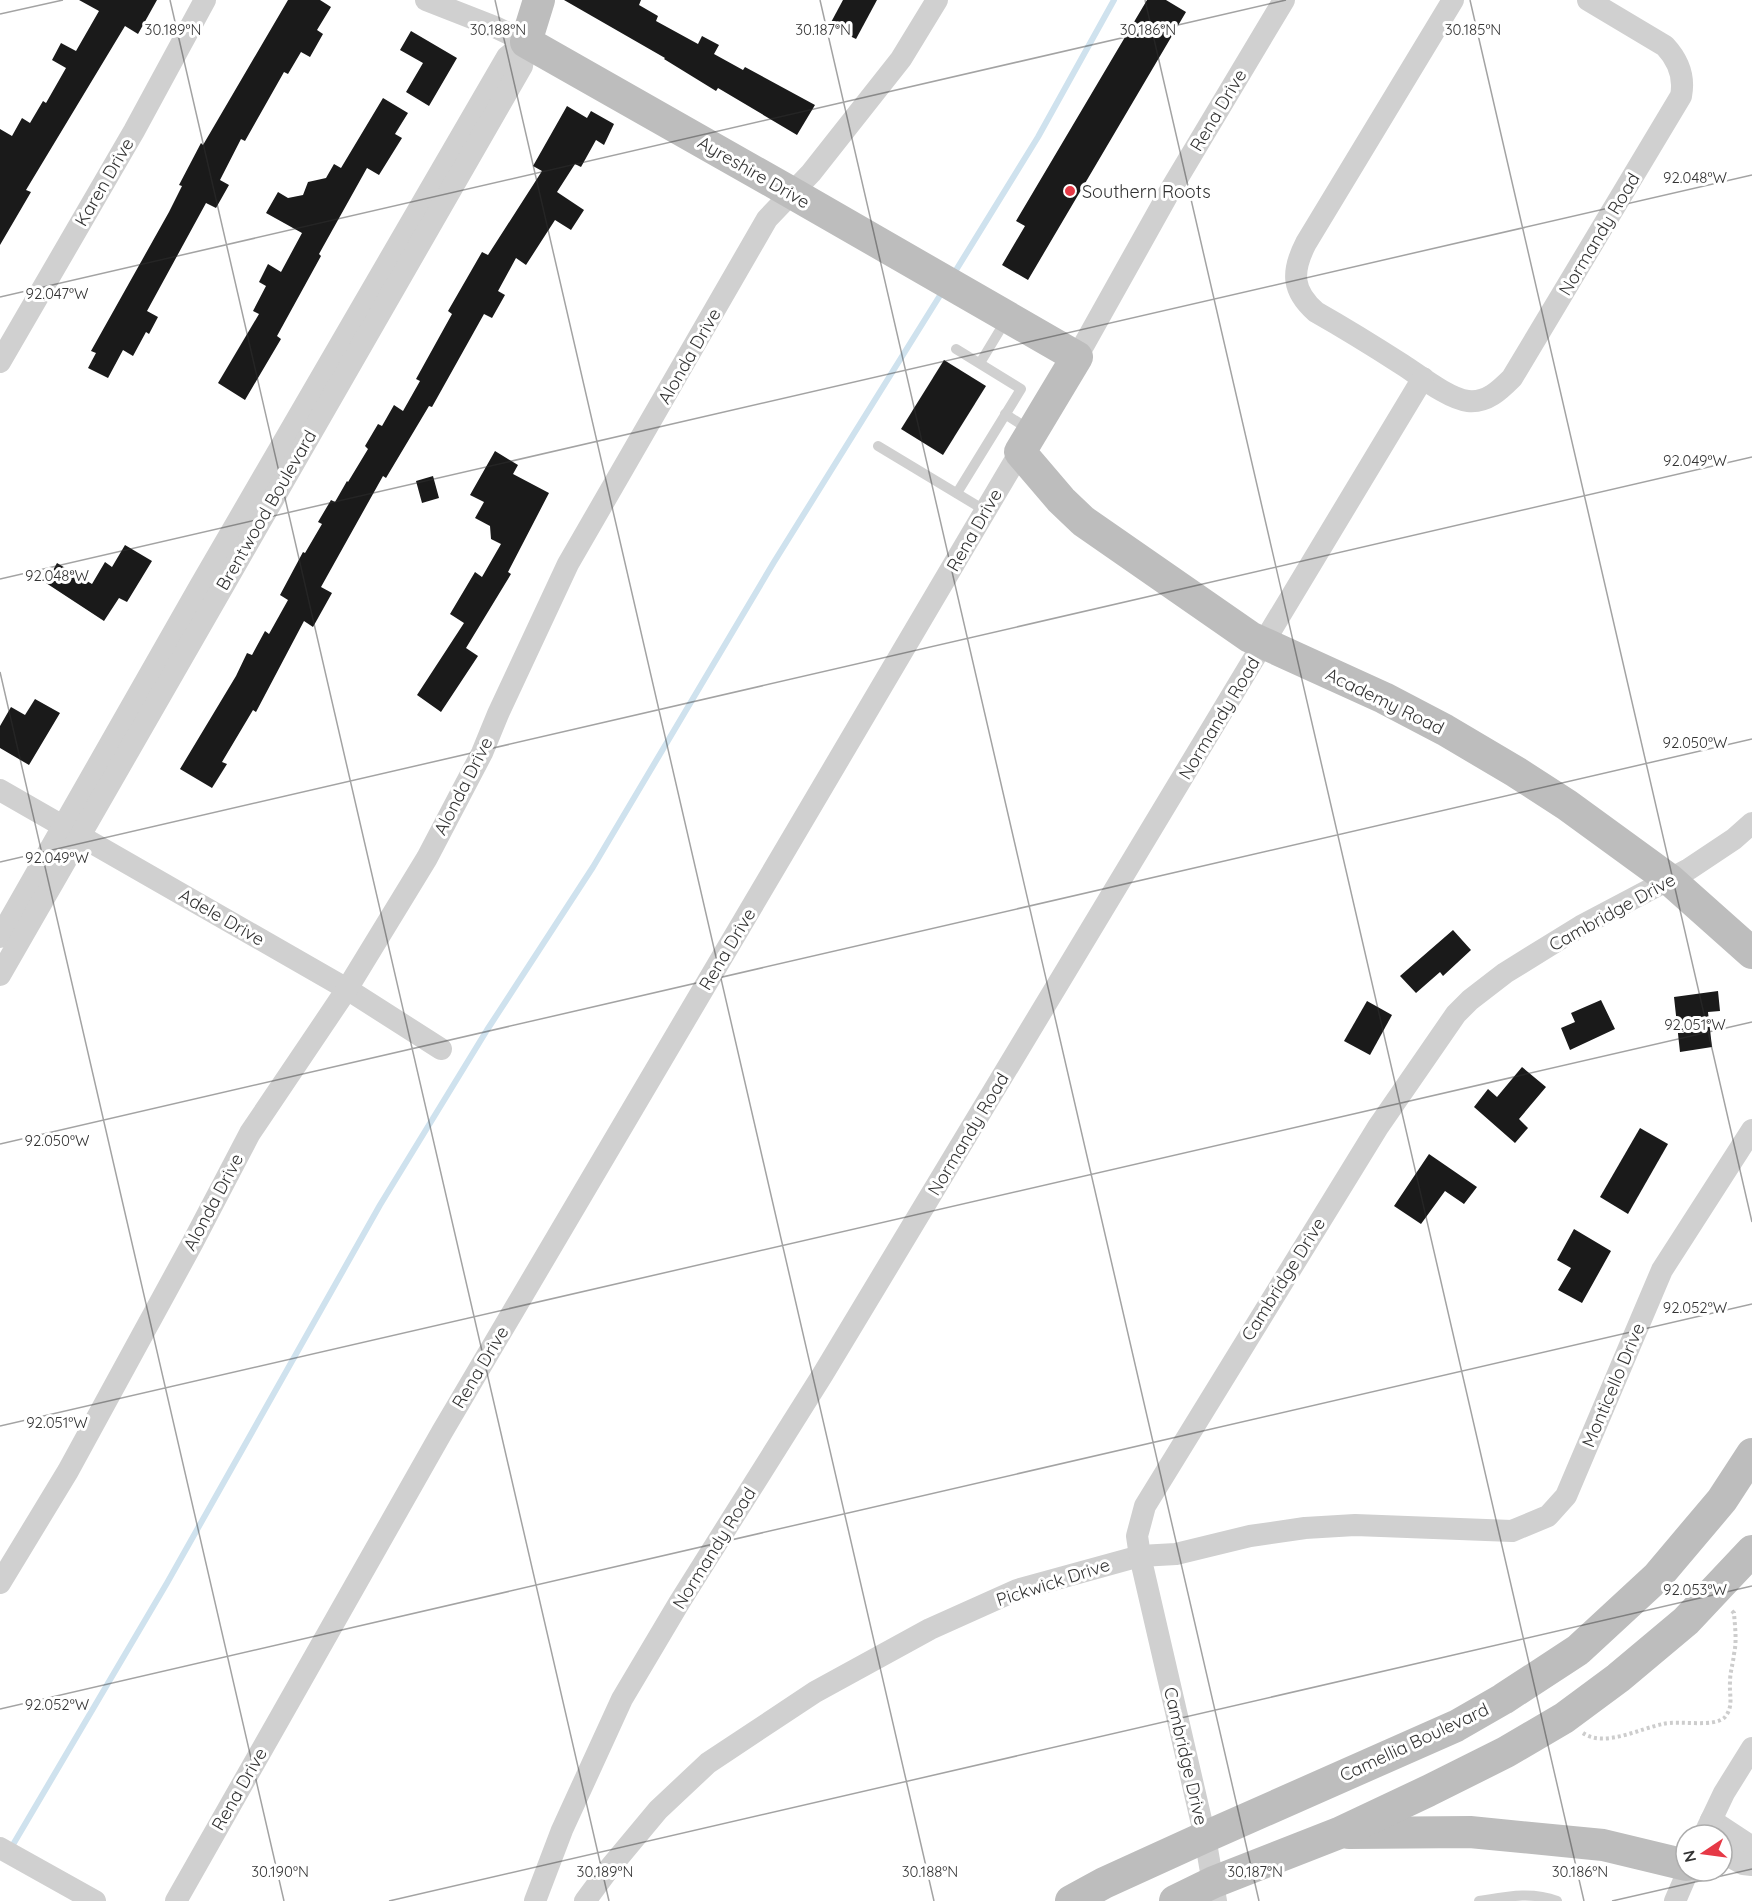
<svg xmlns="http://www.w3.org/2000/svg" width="1752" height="1901" font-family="Quicksand,sans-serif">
	<rect width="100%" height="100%" fill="#fff"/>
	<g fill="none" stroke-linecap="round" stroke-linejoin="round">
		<!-- stream -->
		<g stroke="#cfe2ee" stroke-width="6">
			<polyline points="953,275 1038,137 1114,0"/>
			<polyline points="11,1848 167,1583 380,1205 487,1030 593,867 774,562 944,289"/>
		</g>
	</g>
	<!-- building -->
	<g fill="#1a1a1a">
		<polygon points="79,0 157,0 138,34 125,26 26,190 31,192 0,245 0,129 12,136 22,118 30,123 43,101 46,103 66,68 52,60 61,43 76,51 99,11"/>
		<polygon points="288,0 320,0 331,7 317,30 323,34 310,57 301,52 288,74 284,72 245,141 241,139 220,180 229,185 216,208 206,203 147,311 158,317 149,334 146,332 133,356 123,350 108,378 88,368 96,353 91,351 169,212 182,186 179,185 201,143 203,145"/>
		<polygon points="564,0 641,0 639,5 658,16 656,21 698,44 702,36 719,45 714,54 743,70 745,67 815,105 797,135 718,88 716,91 664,59 665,58"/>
		<polygon points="843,0 877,0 856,39 829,26"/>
		<polygon points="1147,0 1166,0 1186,12 1028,280 1002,265 1025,226 1016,221"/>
		<polygon points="411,31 457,58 429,106 406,92 423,63 400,50"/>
		<polygon points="383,98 408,113 395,134 402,138 379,175 367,168 319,254 321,256 277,336 281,339 245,400 218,383 259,314 253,311 266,286 259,282 268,264 281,272 302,233 266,213 278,192 288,198 303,195 308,182 326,178 334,164 341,168"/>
		<polygon points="567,106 587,118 591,111 614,124 604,145 596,140 581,167 575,164 557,192 584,210 571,230 555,220 526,265 516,258 498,291 505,295 492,318 484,314 432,407 429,406 386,478 383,476 321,587 332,593 313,627 304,621 256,712 253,710 222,762 227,764 212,788 180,769 236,676 247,653 252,655 265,631 269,634 288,600 280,595 303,552 305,553 322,524 318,522 331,500 335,502 347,481 348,482 368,449 365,446 378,424 382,426 394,405 403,411 420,381 416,379 452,314 448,311 482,252 488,255 542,171 533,166"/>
		<polygon points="944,360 986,386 943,455 901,429"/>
		<polygon points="495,451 518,465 513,474 549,493 508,572 511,574 466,648 478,656 441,712 417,695 464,623 450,614 475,572 482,577 501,544 491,539 490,526 475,518 484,502 470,495"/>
		<polygon points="433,476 439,498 422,503 416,481"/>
		<polygon points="125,545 152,561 127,602 119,598 104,621 46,583 57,563 92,584 105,562 112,567"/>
		<polygon points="35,699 60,713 29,765 0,748 0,726 11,707 25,715"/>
		<polygon points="1453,930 1471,950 1443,976 1440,972 1416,993 1400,976"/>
		<polygon points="1718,991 1720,1011 1708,1012 1712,1047 1680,1052 1674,997"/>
		<polygon points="1601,1000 1615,1029 1570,1050 1561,1028 1575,1022 1571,1013"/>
		<polygon points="1367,1001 1392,1015 1370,1055 1344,1041"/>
		<polygon points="1522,1067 1546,1087 1519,1119 1528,1128 1515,1143 1474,1107 1488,1089 1497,1097"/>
		<polygon points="1640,1128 1668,1144 1628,1214 1600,1197"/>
		<polygon points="1429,1154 1477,1187 1464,1204 1445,1191 1421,1224 1394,1206"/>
		<polygon points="1574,1229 1611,1251 1582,1303 1558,1290 1571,1268 1557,1260"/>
	</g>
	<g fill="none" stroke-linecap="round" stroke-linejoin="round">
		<!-- path -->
		<path stroke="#cdcdcd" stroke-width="4" stroke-dasharray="3 3" stroke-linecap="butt" d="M 1583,1733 C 1604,1748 1641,1728 1663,1724 C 1679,1720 1715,1728 1725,1717 C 1734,1706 1729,1695 1730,1682 C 1730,1672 1733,1664 1734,1654 C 1737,1641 1735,1627 1734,1613 L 1730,1609"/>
		<!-- lane -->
		<g stroke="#d0d0d0" stroke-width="10">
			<polyline points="956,349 1021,389 957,493"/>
			<polyline points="980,363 1006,320"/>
			<polyline points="1005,414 1030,430"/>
			<polyline points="878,446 986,511"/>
			<path d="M 1479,1901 C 1505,1897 1531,1891 1557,1901"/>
		</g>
		<!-- street -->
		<g stroke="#d0d0d0" stroke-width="22">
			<polyline points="426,0 495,27 526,42"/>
			<path d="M 1453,0 L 1306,243 C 1291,272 1292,291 1316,312 C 1346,329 1375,347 1403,365 C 1420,376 1449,399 1468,401 C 1487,403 1500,390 1512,378 L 1681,96 C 1685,76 1678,60 1665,46 L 1588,0"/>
			<polyline points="1077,357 1171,189 1284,0"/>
			<polyline points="0,362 134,131 205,0"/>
			<polyline points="0,790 347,989 441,1049"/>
			<polyline points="0,937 200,586 507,57 526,42"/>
			<polyline points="0,975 522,66 526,42"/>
			<polyline points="0,1583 68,1471 193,1242 250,1133 347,989 427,858 482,753 498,714 568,564 767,219 811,173 901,59 937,0"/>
			<polyline points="1711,1820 1752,1847"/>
			<polyline points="1704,1835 1724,1793 1752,1748"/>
			<polyline points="0,1848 95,1901"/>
			<polyline points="1722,1852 1743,1864 1752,1865"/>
			<polyline points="176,1901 442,1432 1020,452"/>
			<polyline points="535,1901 562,1830 622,1699 679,1603 823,1374 1423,378"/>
			<polyline points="585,1901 608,1870 658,1810 708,1763 815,1692 930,1629 1017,1590 1140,1556 1176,1554 1250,1536 1305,1528 1355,1525 1512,1531 1548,1516 1566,1496 1662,1270 1752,1130"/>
			<polyline points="1216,1901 1205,1837 1140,1556 1137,1536 1145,1506 1378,1127 1456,1014 1470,1000 1505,973 1581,926 1689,869 1734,839 1752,823"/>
			<polyline points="1675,1901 1688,1871"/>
		</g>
		<!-- secondary -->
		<g stroke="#bdbdbd" stroke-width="32">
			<polyline points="539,0 526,42 792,193 1077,357 1020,452 1061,500 1083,521 1250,637 1384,698 1445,730 1516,772 1567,805 1670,880 1752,953"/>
			<polyline points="1349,1833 1470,1832 1603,1845 1686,1865"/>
			<polyline points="1071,1901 1104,1883 1205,1837 1456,1726 1503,1699 1578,1650 1657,1577 1722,1500 1752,1454"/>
			<polyline points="1175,1901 1214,1882 1339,1833 1428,1791 1506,1752 1564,1718 1618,1678 1686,1621 1752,1551"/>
		</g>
	</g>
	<!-- ticks -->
	<path fill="none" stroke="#333" stroke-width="1.5" stroke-opacity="0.45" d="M 170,0 L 609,1901M 495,0 L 934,1901M 820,0 L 1259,1901M 1145,0 L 1584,1901M 1470,0 L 1752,1222M 0,14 L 63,0M 0,297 L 1286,0M 0,579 L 1752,175M 0,672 L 284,1901M 0,862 L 1752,457M 0,1144 L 1752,739M 0,1426 L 1752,1022M 0,1709 L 1752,1304M 389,1901 L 1752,1586M 1612,1901 L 1752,1869"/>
	<!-- markers -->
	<circle fill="#e63946" stroke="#fff" stroke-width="2" cx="1070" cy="191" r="6"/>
	<g text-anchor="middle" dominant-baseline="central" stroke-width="6" stroke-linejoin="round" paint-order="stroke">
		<!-- street labels -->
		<g font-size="18" fill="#333" stroke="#fff">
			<text transform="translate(1218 110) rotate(-59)">Rena Drive</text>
			<text transform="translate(754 172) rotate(30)">Ayreshire Drive</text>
			<text transform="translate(104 182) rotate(-60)">Karen Drive</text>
			<text transform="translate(1599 234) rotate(-59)">Normandy Road</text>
			<text transform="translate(689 356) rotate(-60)">Alonda Drive</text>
			<text transform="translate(266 510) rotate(-60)">Brentwood Boulevard</text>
			<text transform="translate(974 530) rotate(-60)">Rena Drive</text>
			<text transform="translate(1385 701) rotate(26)">Academy Road</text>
			<text transform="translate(1219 718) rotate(-59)">Normandy Road</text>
			<text transform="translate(463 786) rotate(-63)">Alonda Drive</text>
			<text transform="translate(1612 912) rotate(-29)">Cambridge Drive</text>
			<text transform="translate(222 917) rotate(30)">Adele Drive</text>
			<text transform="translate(727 949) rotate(-59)">Rena Drive</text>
			<text transform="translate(968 1134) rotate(-59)">Normandy Road</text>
			<text transform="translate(213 1202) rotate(-62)">Alonda Drive</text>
			<text transform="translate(1283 1279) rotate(-58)">Cambridge Drive</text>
			<text transform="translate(480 1367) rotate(-59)">Rena Drive</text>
			<text transform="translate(1613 1385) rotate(-67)">Monticello Drive</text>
			<text transform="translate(714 1548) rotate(-58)">Normandy Road</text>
			<text transform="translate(1053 1582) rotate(-18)">Pickwick Drive</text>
			<text transform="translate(1414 1742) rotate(-25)">Camellia Boulevard</text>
			<text transform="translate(1186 1756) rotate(77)">Cambridge Drive</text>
			<text transform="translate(239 1789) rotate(-60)">Rena Drive</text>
		</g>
		<!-- poi labels -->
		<g font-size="18" fill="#333" stroke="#fff" text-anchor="start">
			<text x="1082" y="191">Southern Roots</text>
		</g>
	</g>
	<g font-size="15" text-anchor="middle" fill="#333" stroke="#fff" stroke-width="6" stroke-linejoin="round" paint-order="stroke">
		<text x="173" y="35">30.189°N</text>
		<text x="498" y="35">30.188°N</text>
		<text x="823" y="35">30.187°N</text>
		<text x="1148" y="35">30.186°N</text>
		<text x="1473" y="35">30.185°N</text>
		<text x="1695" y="183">92.048°W</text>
		<text x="57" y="299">92.047°W</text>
		<text x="1695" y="466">92.049°W</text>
		<text x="57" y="581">92.048°W</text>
		<text x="1695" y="748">92.050°W</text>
		<text x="57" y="863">92.049°W</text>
		<text x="1695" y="1030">92.051°W</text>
		<text x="57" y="1146">92.050°W</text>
		<text x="1695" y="1313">92.052°W</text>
		<text x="57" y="1428">92.051°W</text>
		<text x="1695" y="1595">92.053°W</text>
		<text x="57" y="1710">92.052°W</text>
		<text x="280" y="1877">30.190°N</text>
		<text x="605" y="1877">30.189°N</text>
		<text x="930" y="1877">30.188°N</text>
		<text x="1255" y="1877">30.187°N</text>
		<text x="1580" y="1877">30.186°N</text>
	</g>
	<!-- north arrow -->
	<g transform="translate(1704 1853) rotate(257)"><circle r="28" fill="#ffffff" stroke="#adadad" stroke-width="1.5"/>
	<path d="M0-4.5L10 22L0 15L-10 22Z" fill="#e63946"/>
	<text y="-9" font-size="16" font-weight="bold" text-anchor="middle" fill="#333333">N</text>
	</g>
</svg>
